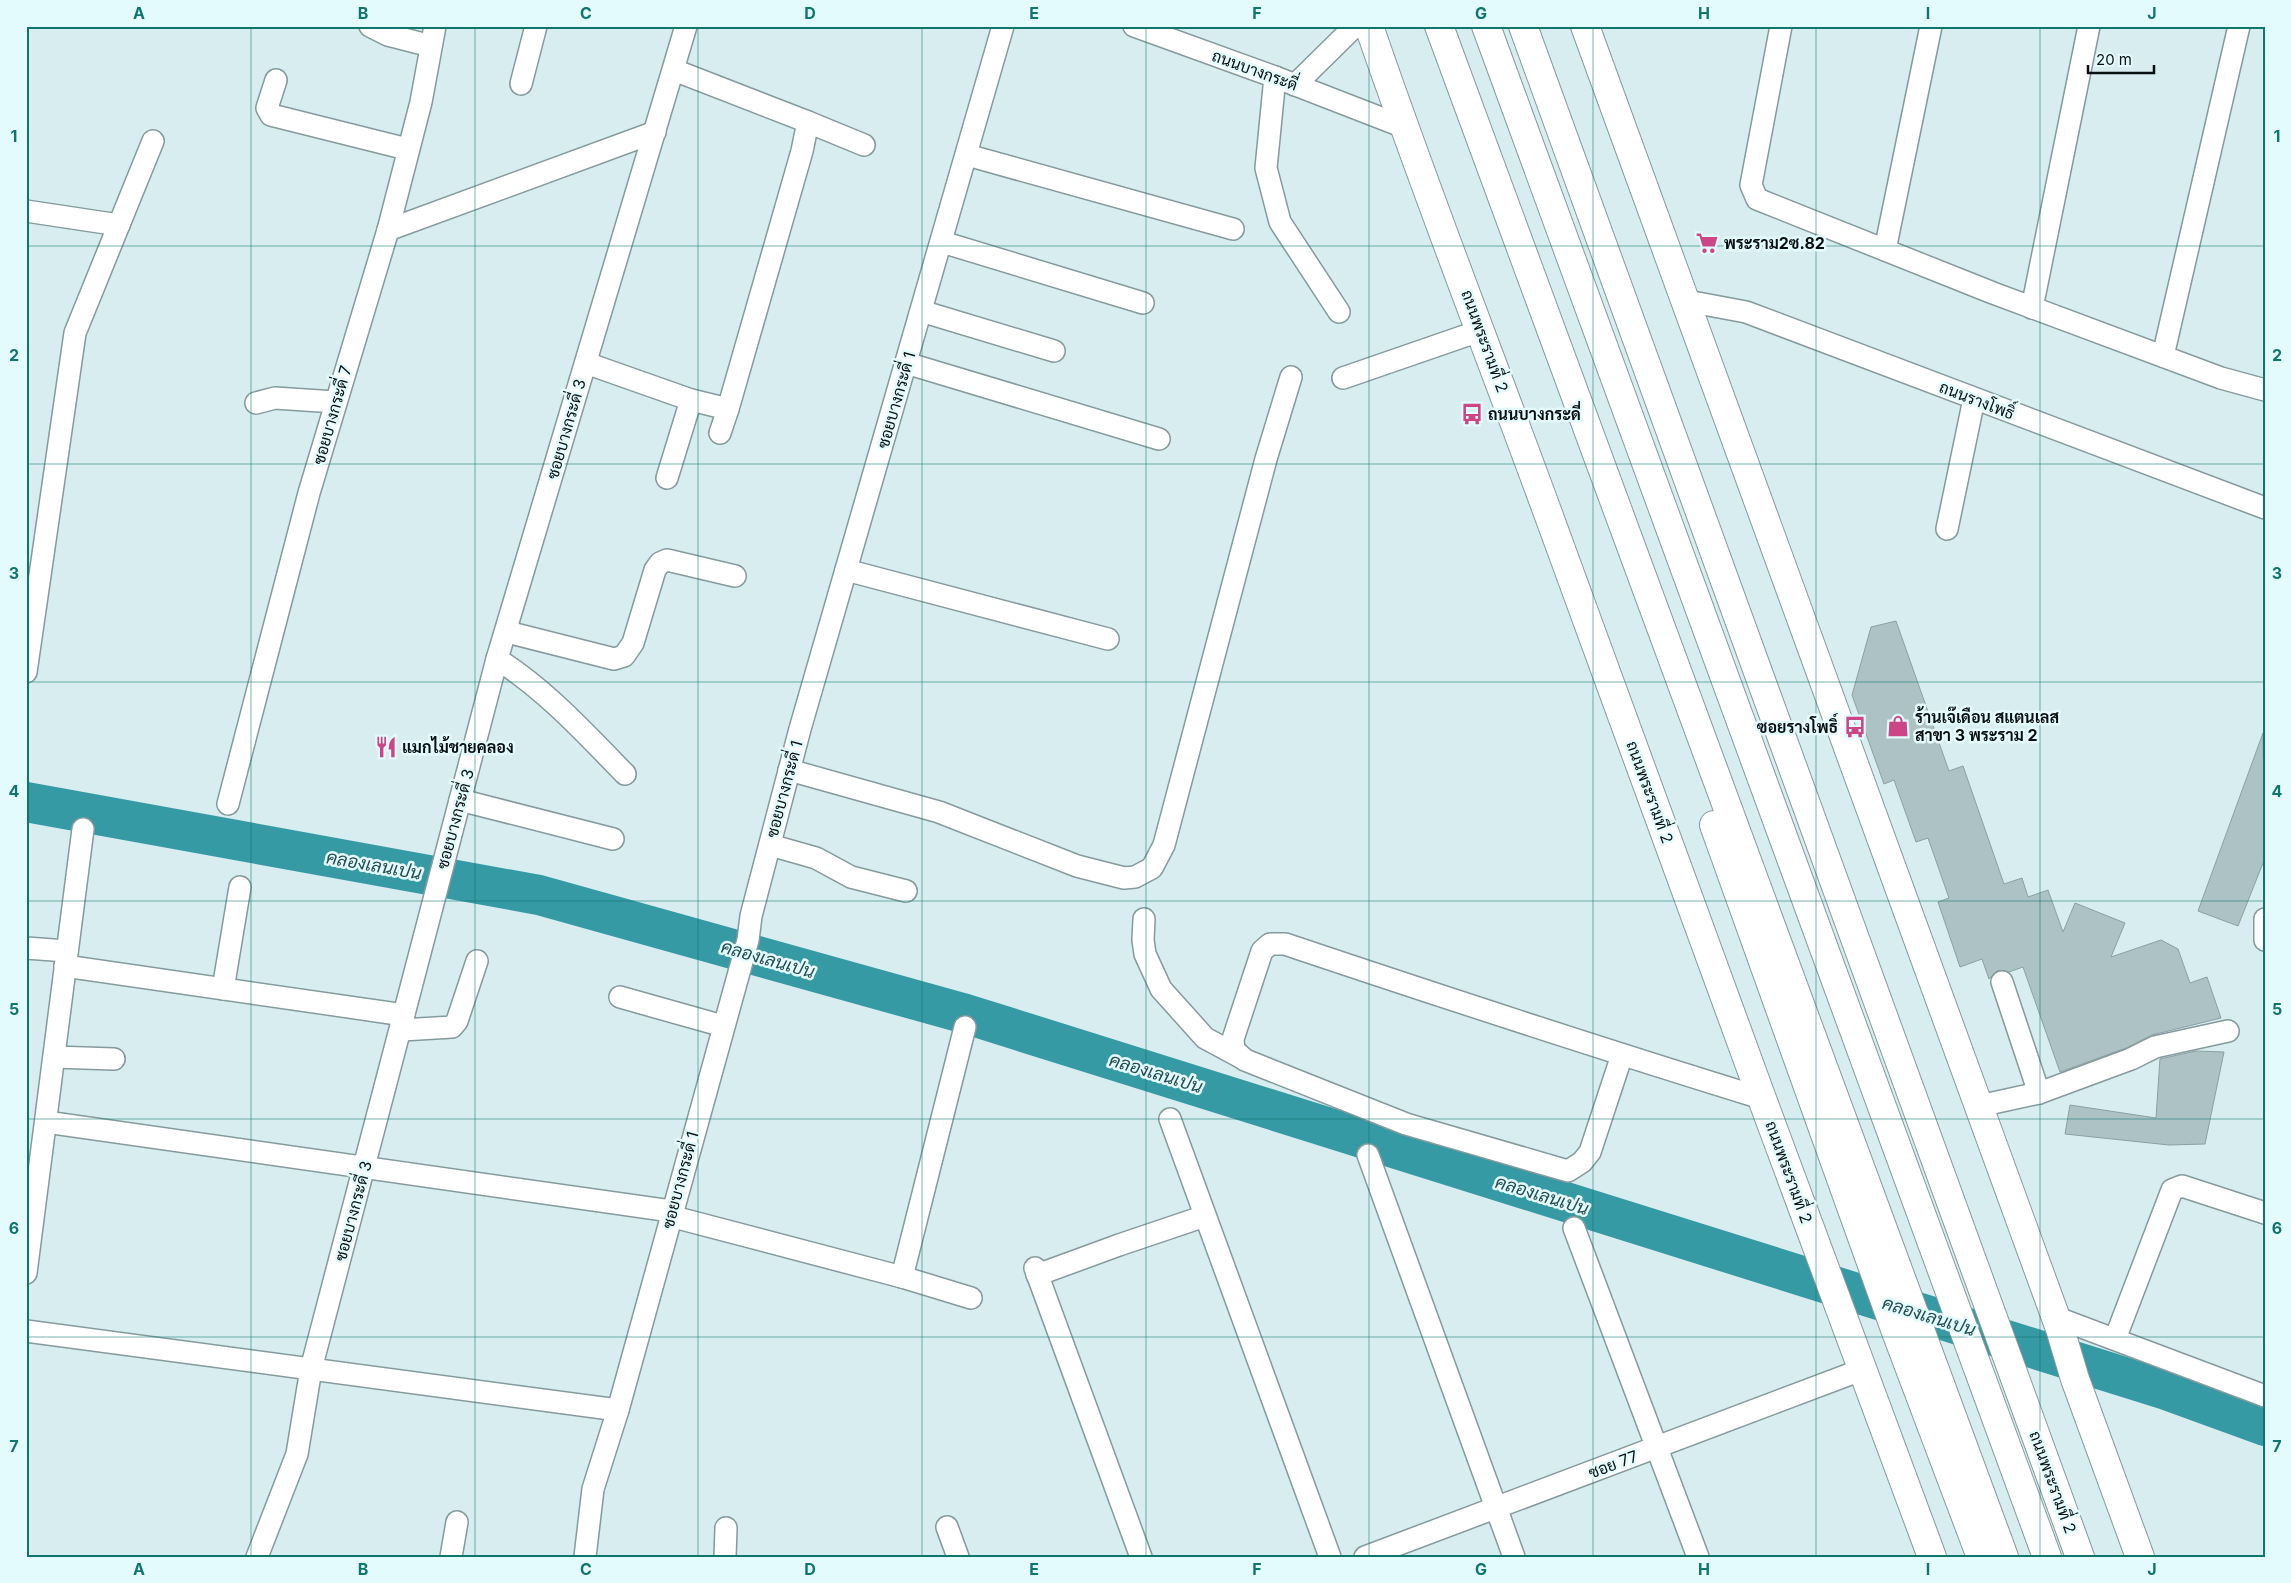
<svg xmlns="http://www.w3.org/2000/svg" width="2291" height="1583" font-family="Inter,Sarabun,sans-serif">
	<rect width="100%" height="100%" fill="#d7edf0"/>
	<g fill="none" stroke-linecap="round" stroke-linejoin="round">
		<!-- river -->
		<polyline stroke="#359aa3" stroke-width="40" points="26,802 539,895 966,1014 2166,1390 2265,1426"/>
	</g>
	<!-- building -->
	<g fill="#adc2c5" stroke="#8ba0a2">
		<polygon points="1896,621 1949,771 1963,766 2004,884 2022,878 2028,897 2048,890 2063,932 2075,903 2125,923 2111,957 2161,940 2178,949 2190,983 2207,977 2221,1018 2152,1035 2126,1048 2060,1072 2023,967 2009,972 1998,970 1989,979 1982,959 1960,967 1938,902 1949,898 1928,838 1916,842 1894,780 1884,784 1852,695 1871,627"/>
		<polygon points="2263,733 2265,858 2238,926 2198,911"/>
		<polygon points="2196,1051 2224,1052 2205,1144 2169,1145 2065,1134 2070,1105 2156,1118 2160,1059"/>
	</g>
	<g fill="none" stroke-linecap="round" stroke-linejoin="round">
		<!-- minor casing -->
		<g stroke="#859a9c" stroke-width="24">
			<g id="minor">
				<polyline points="370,26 388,35 431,46"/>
				<polyline points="1134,26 1275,77 1404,127"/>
				<polyline points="1781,26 1751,185 1757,199 1993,293 2221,378 2265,390"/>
				<polyline points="1275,77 1266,168 1280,222 1339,312"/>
				<polyline points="276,80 267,108 271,115 407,149"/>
				<polyline points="521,84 536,26"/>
				<polyline points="1295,85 1355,26"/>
				<polyline points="808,122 864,145"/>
				<polyline points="967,155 1233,229"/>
				<polyline points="26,211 119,225"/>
				<polyline points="388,230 655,132"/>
				<polyline points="942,242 1143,303"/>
				<polyline points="1885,250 1931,26"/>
				<polyline points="1687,301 1746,312 2265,508"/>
				<polyline points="2032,308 2089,26"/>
				<polyline points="921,311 1054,351"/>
				<polyline points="2163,356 2239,26"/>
				<polyline points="586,363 691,400 728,409 802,151 808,122 674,70"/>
				<polyline points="906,363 1159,439"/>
				<polyline points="1343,378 1482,330"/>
				<polyline points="256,403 275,398 335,402"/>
				<polyline points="720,433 728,409"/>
				<polyline points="667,478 691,400"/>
				<polyline points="1947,529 1974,399"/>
				<polyline points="846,570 1108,639"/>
				<polyline points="507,632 614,659 624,656 633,643 655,570 660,563 667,560 735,576"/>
				<path d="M 497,659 C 546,690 585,733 625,774"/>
				<polyline points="26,672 75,333 153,141"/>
				<polyline points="789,770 939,812 1077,866 1124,878 1135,877 1152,868 1164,845 1266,459 1291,377"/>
				<polyline points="460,800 613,839"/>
				<polyline points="228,804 309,493 388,230 421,102 435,26"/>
				<polyline points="770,845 816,858 851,877 906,891"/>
				<polyline points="1144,919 1143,940 1145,954 1161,989 1205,1038 1244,1059"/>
				<polyline points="2265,919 2265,940"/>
				<polyline points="26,948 67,951"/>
				<polyline points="65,966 404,1015"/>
				<polyline points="2002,982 2039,1093"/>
				<polyline points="223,989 240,887"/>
				<polyline points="620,997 723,1026"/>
				<polyline points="402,1030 452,1027 457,1021 477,961"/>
				<path d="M 1622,1055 L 1590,1152 L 1582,1162 L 1568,1171 L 1406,1124 L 1245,1060 L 1234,1050 L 1233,1039 L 1262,951 L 1270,944 L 1285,944 C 1443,997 1602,1049 1761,1098"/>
				<polyline points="54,1057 114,1059"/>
				<polyline points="1979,1106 2039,1093 2131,1059 2155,1047 2228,1031"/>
				<polyline points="1170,1119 1330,1557"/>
				<polyline points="46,1122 671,1211"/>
				<polyline points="1368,1155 1514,1557"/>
				<polyline points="670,1216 902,1277 971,1298"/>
				<polyline points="1574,1228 1698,1557"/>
				<polyline points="1035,1268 1141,1557"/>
				<polyline points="26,1273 83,829"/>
				<polyline points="1037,1275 1119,1245 1205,1216"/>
				<polyline points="902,1277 965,1027"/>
				<polyline points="2055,1317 2265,1396"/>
				<polyline points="26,1331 618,1410"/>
				<polyline points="2115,1339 2172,1190 2182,1186 2265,1213"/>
				<polyline points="947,1527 958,1557"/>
				<polyline points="257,1557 297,1454 311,1369 497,659 686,26"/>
				<polyline points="451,1557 457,1522"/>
				<polyline points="585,1557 593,1489 618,1410 748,940 751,916 800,729 1003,26"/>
				<polyline points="725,1557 726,1528"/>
				<polyline points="1365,1557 1861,1370"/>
			</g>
		</g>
		<!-- major casing -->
		<g stroke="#859a9c" stroke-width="30">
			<g id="major">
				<path d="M 1369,26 C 1429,202 1498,375 1561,549 C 1684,885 1806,1222 1932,1557"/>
				<polyline points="1585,26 2060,1329 2075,1379 2140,1557"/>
			</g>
		</g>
		<!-- highway casing -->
		<g stroke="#859a9c" stroke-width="30">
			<g id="highway">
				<polyline points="1439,26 2004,1557"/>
				<polyline points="1486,26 2047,1557"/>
				<polyline points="1523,26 2080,1557"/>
				<polyline points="1714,825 1896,1332 1981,1557"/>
			</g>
		</g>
		<!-- minor -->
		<use href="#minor" stroke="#fff" stroke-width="21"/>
		<!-- major -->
		<use href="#major" stroke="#fff" stroke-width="28"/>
		<!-- highway -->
		<use href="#highway" stroke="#fff" stroke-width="28"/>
	</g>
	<!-- grid -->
	<path fill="none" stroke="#0f766e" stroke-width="1" stroke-opacity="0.55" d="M 251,26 L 251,1557M 475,26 L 475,1557M 698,26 L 698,1557M 922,26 L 922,1557M 1146,26 L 1146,1557M 1369,26 L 1369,1557M 1593,26 L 1593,1557M 1816,26 L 1816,1557M 2040,26 L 2040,1557M 26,246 L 2265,246M 26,464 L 2265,464M 26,682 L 2265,682M 26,901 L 2265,901M 26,1119 L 2265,1119M 26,1337 L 2265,1337"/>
	<!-- icons -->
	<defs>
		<g id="supermarket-bare" transform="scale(1.725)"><path d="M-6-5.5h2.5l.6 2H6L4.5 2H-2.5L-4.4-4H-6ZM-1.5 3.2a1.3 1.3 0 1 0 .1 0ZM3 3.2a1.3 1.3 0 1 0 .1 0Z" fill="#cc4687" stroke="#e4fbfd" stroke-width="2.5" paint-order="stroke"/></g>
		<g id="bus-bare" transform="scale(1.725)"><path d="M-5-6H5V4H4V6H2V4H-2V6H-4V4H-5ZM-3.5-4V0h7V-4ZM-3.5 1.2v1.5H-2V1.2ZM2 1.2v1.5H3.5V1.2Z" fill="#cc4687" stroke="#e4fbfd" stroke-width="2.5" paint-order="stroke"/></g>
		<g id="shop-bare" transform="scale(1.725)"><path d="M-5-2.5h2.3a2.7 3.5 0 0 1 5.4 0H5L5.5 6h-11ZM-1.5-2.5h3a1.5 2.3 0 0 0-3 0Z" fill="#cc4687" stroke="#e4fbfd" stroke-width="2.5" paint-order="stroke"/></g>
		<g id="restaurant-bare" transform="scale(1.725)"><path d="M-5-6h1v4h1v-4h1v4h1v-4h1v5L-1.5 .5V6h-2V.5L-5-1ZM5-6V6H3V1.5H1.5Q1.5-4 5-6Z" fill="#cc4687" stroke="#e4fbfd" stroke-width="2.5" paint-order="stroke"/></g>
	</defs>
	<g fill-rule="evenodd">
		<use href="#supermarket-bare" x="1707" y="243"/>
		<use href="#bus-bare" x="1472" y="414"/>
		<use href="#shop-bare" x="1898" y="726"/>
		<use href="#bus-bare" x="1855" y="727"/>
		<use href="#restaurant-bare" x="386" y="747"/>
	</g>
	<g text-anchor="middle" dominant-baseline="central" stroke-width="5" stroke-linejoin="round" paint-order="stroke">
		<!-- street labels -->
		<g font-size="16" fill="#081011" stroke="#e4fbfd">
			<text transform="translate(1255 70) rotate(20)">ถนนบางกระดี่</text>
			<text transform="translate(1485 341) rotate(70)">ถนนพระรามที่ 2</text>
			<text transform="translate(896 400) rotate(-74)">ซอยบางกระดี่ 1</text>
			<text transform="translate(1977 400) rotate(21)">ถนนรางโพธิ์</text>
			<text transform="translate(332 415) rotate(-74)">ซอยบางกระดี่ 7</text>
			<text transform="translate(566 429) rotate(-74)">ซอยบางกระดี่ 3</text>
			<text transform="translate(784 789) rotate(-75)">ซอยบางกระดี่ 1</text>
			<text transform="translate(1650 792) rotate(70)">ถนนพระรามที่ 2</text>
			<text transform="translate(455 819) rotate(-75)">ซอยบางกระดี่ 3</text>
			<text transform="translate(1789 1172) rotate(70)">ถนนพระรามที่ 2</text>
			<text transform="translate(680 1180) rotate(-75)">ซอยบางกระดี่ 1</text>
			<text transform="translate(353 1211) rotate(-75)">ซอยบางกระดี่ 3</text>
			<text transform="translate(1613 1464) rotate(-21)">ซอย 77</text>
			<text transform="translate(2053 1482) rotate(70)">ถนนพระรามที่ 2</text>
		</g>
		<!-- poi labels -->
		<g font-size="16" font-weight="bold" fill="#081011" stroke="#e4fbfd" text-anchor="start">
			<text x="1724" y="243">พระราม2ซ.82</text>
			<text x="1488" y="414">ถนนบางกระดี่</text>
			<text x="1915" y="717">ร้านเจ๊เดือน สแตนเลส<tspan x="1915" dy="18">สาขา 3 พระราม 2</tspan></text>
			<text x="1838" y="727" text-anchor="end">ซอยรางโพธิ์</text>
			<text x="402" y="747">แมกไม้ชายคลอง</text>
		</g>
		<!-- water labels -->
		<g font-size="18" font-style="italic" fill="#214d51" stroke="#e4fbfd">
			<text transform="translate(374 865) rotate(10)">คลองเลนเปน</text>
			<text transform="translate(768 959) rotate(16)">คลองเลนเปน</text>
			<text transform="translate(1156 1073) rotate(17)">คลองเลนเปน</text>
			<text transform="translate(1542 1195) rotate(17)">คลองเลนเปน</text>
			<text transform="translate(1929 1316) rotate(17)">คลองเลนเปน</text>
		</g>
	</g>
	<!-- border -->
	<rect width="2291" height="1583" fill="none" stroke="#e4fbfd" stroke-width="55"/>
	<!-- scale -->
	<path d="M2088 65v8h66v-8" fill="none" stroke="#081011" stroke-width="2.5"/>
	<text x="2096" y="65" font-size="15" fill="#081011" stroke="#e4fbfd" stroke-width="4" paint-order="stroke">20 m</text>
	<rect x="28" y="28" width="2236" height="1528" fill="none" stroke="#0f766e" stroke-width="2"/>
	<g font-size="16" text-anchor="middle" font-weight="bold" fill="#0f766e">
		<text x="139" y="19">A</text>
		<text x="363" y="19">B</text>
		<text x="586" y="19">C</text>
		<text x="810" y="19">D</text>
		<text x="1034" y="19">E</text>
		<text x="1257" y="19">F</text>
		<text x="1481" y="19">G</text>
		<text x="1704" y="19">H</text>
		<text x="1928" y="19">I</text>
		<text x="2152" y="19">J</text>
		<text x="14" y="142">1</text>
		<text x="2277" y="142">1</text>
		<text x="14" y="361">2</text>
		<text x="2277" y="361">2</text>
		<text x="14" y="579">3</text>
		<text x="2277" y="579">3</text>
		<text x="14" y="797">4</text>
		<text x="2277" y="797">4</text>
		<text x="14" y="1015">5</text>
		<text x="2277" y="1015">5</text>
		<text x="14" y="1234">6</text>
		<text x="2277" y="1234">6</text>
		<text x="14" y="1452">7</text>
		<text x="2277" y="1452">7</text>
		<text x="139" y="1575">A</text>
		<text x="363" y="1575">B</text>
		<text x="586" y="1575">C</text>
		<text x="810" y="1575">D</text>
		<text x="1034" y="1575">E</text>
		<text x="1257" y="1575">F</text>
		<text x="1481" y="1575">G</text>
		<text x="1704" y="1575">H</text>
		<text x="1928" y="1575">I</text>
		<text x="2152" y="1575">J</text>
	</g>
</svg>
